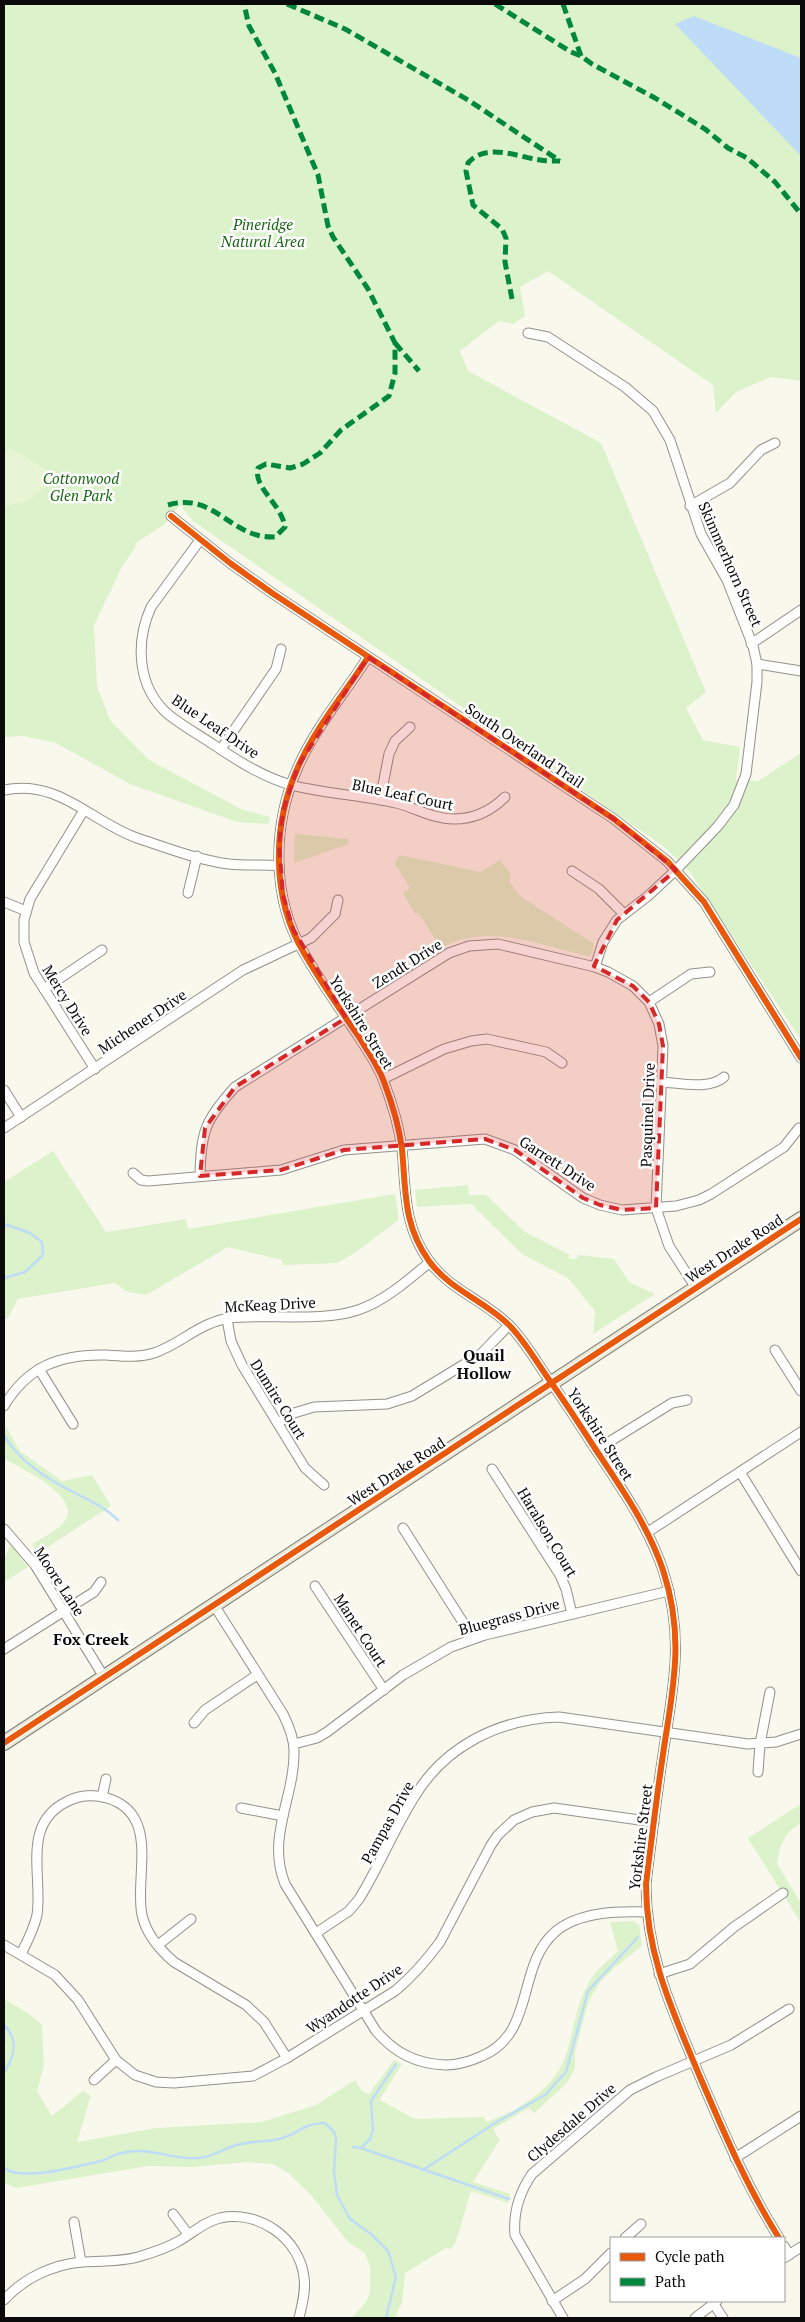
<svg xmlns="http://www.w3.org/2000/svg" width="805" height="2322" font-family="'PT Serif',serif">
	<rect width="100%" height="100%" fill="#f9f8ed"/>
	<!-- green -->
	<g fill="#dcf2ca">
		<polygon points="4,4 801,4 801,381 771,377 736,392 716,413 713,385 548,271 520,287 525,316 513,324 499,321 460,351 468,371 601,443 706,692 686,708 703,740 740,747 736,780 758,781 801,753 801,1040 690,872 663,846 193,521 180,505 164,525 134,544 136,546 122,567 94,625 97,686 110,720 149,760 243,810 270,817 269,824 237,822 130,784 56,743 24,736 4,737"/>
		<polygon points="295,834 348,839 349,844 294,863"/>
		<path d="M 400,855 L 480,872 L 500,860 L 510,873 L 510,882 L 521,897 L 594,944 L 592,953 L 588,956 C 539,945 488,922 441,948 L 418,912 L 415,914 L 403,893 L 410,888 L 395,864 Z"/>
		<polygon points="53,1151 106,1232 186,1219 188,1229 395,1194 399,1220 353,1254 337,1263 283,1265 282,1260 228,1247 146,1295 128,1292 115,1283 18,1299 8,1318 4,1319 4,1182"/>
		<polygon points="468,1185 469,1195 486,1195 525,1232 570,1255 569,1259 576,1259 579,1255 614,1259 629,1282 655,1294 593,1334 595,1311 568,1278 522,1254 471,1204 417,1207 415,1190"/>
		<path d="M 6,1427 L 20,1451 L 62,1481 L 92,1475 L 111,1506 L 38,1553 L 32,1544 C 42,1538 57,1531 64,1522 C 85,1498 20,1467 4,1459 L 4,1433 Z"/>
		<polygon points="11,1545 28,1567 4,1582 4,1558"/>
		<path d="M 801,1804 L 801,1823 C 784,1833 780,1845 777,1864 L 801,1903 L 801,1923 L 748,1838 Z"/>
		<path d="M 634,1921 L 639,1925 L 642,1946 L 614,1968 L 600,1982 L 588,2003 L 575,2052 L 575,2069 L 566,2084 L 534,2113 L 529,2108 L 493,2129 L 500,2140 L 473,2182 L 510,2194 L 508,2203 L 471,2191 L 456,2242 L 451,2249 L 446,2248 L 405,2273 L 402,2303 L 395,2318 L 352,2318 L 366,2302 L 370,2292 L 370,2266 L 365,2253 L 348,2242 L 311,2195 L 288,2173 L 273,2164 L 247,2162 L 193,2167 L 148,2166 L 16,2188 L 4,2183 L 4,2050 L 6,2046 L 4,2043 L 4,1999 L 28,2013 L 42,2025 L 44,2066 L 37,2091 L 52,2116 L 83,2091 L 91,2096 L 77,2142 L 157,2128 L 262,2122 L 316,2105 L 355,2080 L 362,2091 L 369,2094 L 394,2060 L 402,2064 L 380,2099 L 380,2100 L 415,2119 L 484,2117 L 486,2122 C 518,2111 555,2089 566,2055 C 574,2030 576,2004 589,1982 C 596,1970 608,1961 618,1951 L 610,1922 Z"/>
	</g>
	<!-- pitch -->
	<path fill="#e8f5d4" d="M 9,448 L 54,474 C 39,495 33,501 6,506 L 4,504 L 4,454 Z"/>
	<!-- water -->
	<polygon fill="#bedcf8" points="694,16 801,58 801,156 675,24"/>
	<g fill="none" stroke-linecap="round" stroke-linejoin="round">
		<!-- stream -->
		<g stroke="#bedcf8" stroke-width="2.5">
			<polyline points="4,1224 30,1233 42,1242 43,1255 25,1272 4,1278"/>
			<path d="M 4,1435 C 19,1462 48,1479 75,1493 C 92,1502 105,1507 118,1520"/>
			<path d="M 4,2025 C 19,2040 15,2056 4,2072"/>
			<polyline points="353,2147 361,2148 509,2199"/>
			<polyline points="361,2148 370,2139 373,2130 371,2101 396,2064"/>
			<path d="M 4,2168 C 22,2182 79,2166 101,2161 C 108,2159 115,2154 122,2153 C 151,2145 177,2163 205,2157 C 217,2154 229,2146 241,2144 C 254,2141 267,2142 279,2139 C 298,2135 302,2123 325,2123 L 334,2132 L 336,2139 L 334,2171 L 337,2195 L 350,2219 L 371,2234 L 388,2251 L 396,2277 L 386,2318"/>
			<polyline points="423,2170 495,2123 545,2095 566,2072 588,1991 638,1937"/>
		</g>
		<!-- street casing -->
		<g stroke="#92918c" stroke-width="11">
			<g id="street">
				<polyline points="528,333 548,337 625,387 653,411 670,440 701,534 727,580 753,646 757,664 757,682 746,774 734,805 718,826 676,870 648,896 617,920 603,942 595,967"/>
				<polyline points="690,506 730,483 761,450 775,443"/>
				<polyline points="171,516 230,563 272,593 614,819 667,861 704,902 801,1058"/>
				<path d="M 200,540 L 151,607 C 135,643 137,688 169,715 C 183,726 199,735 214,745 C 238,761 263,777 291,785 C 326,794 361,795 396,803 C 416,808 433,819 454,819 C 475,819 491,811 505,797"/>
				<polyline points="751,644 801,610"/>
				<path d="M 368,657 C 345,693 315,728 298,767 C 272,825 271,898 304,953 C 320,981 339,1008 357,1034 C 367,1050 378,1065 384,1082 C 392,1103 399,1126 402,1149 C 406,1191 403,1225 429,1261 C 450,1290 485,1301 509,1325 C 525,1341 537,1363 550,1381 C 566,1403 581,1427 596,1450 C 622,1489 648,1526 663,1570 C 686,1641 672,1691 662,1761 C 656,1802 651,1843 646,1884 C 646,1956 673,2012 700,2077 C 724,2133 747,2187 779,2238"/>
				<polyline points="757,664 801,671"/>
				<polyline points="221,749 276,669 281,649"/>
				<path d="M 4,790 C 59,779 90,821 137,838 C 167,848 198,860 229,864 C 246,866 263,864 279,866"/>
				<polyline points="380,800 389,754 395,741 410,727"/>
				<polyline points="84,810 30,899 24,920 24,942 34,973 95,1069"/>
				<polyline points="572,871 599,889 624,914"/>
				<polyline points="188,893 197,856"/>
				<polyline points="4,902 26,911"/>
				<polyline points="44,989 102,950"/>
				<polyline points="649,1002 691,974 710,972"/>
				<polyline points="383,1079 444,1049 471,1041 487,1039 546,1052 562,1063"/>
				<path d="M 662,1082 C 680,1083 710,1090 724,1077"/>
				<polyline points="4,1090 21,1117"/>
				<polyline points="4,1128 243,970 311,938 335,914 338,900"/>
				<polyline points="133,1173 141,1180 148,1181 281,1170 344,1150 485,1139 515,1150 583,1198 600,1205 622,1210 676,1206 699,1200 711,1194 784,1147 799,1128"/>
				<path d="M 200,1176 C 201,1131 205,1120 235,1087 L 449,953 L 469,946 L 498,944 L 595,967 L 608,972 L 633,986 L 649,1002 L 659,1024 L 663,1046 L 656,1208 L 669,1246 L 696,1288"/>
				<polyline points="227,1319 231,1341 242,1365 305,1468 324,1485"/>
				<polyline points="775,1350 801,1391"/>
				<polyline points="39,1369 73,1424"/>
				<path d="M 4,1406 C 28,1366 60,1354 106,1355 C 122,1356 138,1358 154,1353 C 181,1344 200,1322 230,1318 C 267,1314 323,1322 358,1310 C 385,1301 408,1280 430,1262"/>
				<polyline points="278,1423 294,1413 314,1407 387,1404 412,1396 481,1354 509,1325"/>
				<polyline points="596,1450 672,1403 687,1400"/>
				<polyline points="492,1469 560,1575 566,1589 572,1614"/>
				<polyline points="740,1472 801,1571"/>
				<polyline points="403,1528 464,1624 470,1640"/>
				<polyline points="4,1529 35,1565 104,1677"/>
				<polyline points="648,1532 801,1432"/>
				<polyline points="315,1586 384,1690"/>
				<path d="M 214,1605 L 283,1714 C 289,1726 294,1738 294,1751 C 295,1797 266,1837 285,1884 L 376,2031 C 395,2053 416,2064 446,2065 C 458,2065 471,2061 482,2056 C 536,2033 516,1966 555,1932 C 578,1912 617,1911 646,1912"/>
				<polyline points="4,1649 94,1592 101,1582"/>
				<polyline points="194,1723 205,1710 257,1675"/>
				<polyline points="294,1744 317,1738 327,1732 403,1675 451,1647 485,1635 669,1591"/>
				<polyline points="758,1772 760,1744 770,1692"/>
				<polyline points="102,1797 106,1779"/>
				<polyline points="241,1808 283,1816"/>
				<path d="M 316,1933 L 349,1911 L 359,1899 C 379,1867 393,1831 413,1799 C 444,1746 499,1719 559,1717 L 748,1744 L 776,1742 L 801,1734"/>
				<path d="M 4,1945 L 55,1975 L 78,2000 L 116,2060 L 135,2075 L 156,2082 L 174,2083 L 253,2076 L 287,2058 L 395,1991 C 413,1976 426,1961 440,1942 L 491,1845 L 498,1835 L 514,1820 L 532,1812 L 554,1808 L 654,1822"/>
				<polyline points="158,1945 191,1919"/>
				<path d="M 21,1954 C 27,1942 34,1929 37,1915 C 43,1876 21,1825 66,1802 C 79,1795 93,1794 107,1798 C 161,1814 134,1877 142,1915 C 146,1933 160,1950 174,1962 L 246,2005 L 264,2022 L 287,2058"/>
				<polyline points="659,1974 690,1964 734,1927 783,1893"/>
				<polyline points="94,2080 116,2060"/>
				<polyline points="735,2158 801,2116"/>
				<polyline points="173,2214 188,2234"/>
				<polyline points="74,2222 81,2262"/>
				<polyline points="625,2238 641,2224"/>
				<polyline points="784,2246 789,2255"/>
				<polyline points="784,2258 801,2247"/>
				<path d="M 4,2300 C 24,2278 52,2265 81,2262 C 100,2261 119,2262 138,2257 C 151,2253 165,2249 177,2242 C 192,2234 203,2222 220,2218 C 259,2210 299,2238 304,2277 C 306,2291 302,2305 299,2318"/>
				<polyline points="552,2301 585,2279 611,2253"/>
				<polyline points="713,2303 723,2318"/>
				<path d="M 563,2318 L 515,2235 C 513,2213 519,2193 532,2174 L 630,2090 L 656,2077 L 731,2045 L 789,2009"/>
				<polyline points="695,2318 717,2301"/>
			</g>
		</g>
		<!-- primary casing -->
		<g stroke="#7f7e7a" stroke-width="16">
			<polyline id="primary" points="4,1743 801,1219"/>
		</g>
		<!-- street -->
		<use href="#street" stroke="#fefefc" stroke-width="9"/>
		<!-- primary -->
		<use href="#primary" stroke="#ebe9d6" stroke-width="14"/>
		<!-- quiet -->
		<g stroke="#00873e" stroke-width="5" stroke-dasharray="10 5" stroke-linecap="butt">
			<polyline points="287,4 345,29 468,100 560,161"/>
			<polyline points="495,4 571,52 581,56 592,64 655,98 705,129 728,148 747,158 775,182 801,214"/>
			<polyline points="563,4 581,56"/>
			<path d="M 512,299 L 505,262 L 506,238 L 502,229 L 473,205 L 466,171 L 468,163 C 486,142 518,157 540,160 C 546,161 553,161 560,161"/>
			<polyline points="395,343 419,371"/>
			<path d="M 168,505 C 215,491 230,539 275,537 L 285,527 C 281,503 253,488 258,468 L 266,464 L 290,468 L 303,464 L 320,453 L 341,430 L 389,396 L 395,373 L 395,343 L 368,289 L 333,237 L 328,226 L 318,175 L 275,73 L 249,26 L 244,4"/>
		</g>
		<!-- cycleway casing -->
		<g stroke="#fff" stroke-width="9">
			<g id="cycleway">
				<polyline points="171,516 230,563 272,593 614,819 667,861 704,902 801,1058"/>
				<path d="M 368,657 C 345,693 315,728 298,767 C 272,825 271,898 304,953 C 320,981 339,1008 357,1034 C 367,1050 378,1065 384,1082 C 392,1103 399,1126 402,1149 C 406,1191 403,1225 429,1261 C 450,1290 485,1301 509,1325 C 525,1341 537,1363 550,1381 C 566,1403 581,1427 596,1450 C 622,1489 648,1526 663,1570 C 686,1641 672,1691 662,1761 C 656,1802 651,1843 646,1884 C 646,1956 673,2012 700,2077 C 724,2133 747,2187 779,2238"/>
				<polyline points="4,1743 801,1219"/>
			</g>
		</g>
		<!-- cycleway -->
		<use href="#cycleway" stroke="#e8590c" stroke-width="6"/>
	</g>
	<!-- marked area -->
	<path fill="#d62828" fill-opacity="0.2" stroke="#d62828" stroke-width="4" stroke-dasharray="10 6" stroke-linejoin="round" d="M 368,657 L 614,819 L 676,870 L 617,920 L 594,966 L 633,986 L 649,1002 L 659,1024 L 663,1046 L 656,1208 L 622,1210 L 600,1205 L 583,1198 L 515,1150 L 485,1139 L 344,1150 L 281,1170 L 200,1176 L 205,1128 L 235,1087 L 346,1018 L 293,929 L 283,895 L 279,844 L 283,811 L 298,766 Z"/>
	<g text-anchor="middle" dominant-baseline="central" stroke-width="5" stroke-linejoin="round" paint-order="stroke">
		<!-- park labels -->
		<g font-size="15" font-style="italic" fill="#1b6715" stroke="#fff">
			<text x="263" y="224">Pineridge<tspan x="263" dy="17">Natural Area</tspan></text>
			<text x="81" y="478">Cottonwood<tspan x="81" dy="17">Glen Park</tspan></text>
		</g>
		<!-- street labels -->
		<g font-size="15" fill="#0a0a0a" stroke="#fff">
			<text transform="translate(731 564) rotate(66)">Skimmerhorn Street</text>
			<text transform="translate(216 726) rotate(34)">Blue Leaf Drive</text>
			<text transform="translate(525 745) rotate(34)">South Overland Trail</text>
			<text transform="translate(403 794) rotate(12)">Blue Leaf Court</text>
			<text transform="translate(407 963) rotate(-32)">Zendt Drive</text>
			<text transform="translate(68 1000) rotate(58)">Mercy Drive</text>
			<text transform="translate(142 1021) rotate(-34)">Michener Drive</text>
			<text transform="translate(362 1022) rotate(58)">Yorkshire Street</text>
			<text transform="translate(647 1115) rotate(-88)">Pasquinel Drive</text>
			<text transform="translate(558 1163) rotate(33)">Garrett Drive</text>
			<text transform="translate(734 1248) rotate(-33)">West Drake Road</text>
			<text transform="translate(270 1304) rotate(-3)">McKeag Drive</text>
			<text transform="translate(279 1399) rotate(58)">Dumire Court</text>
			<text transform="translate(601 1434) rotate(57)">Yorkshire Street</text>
			<text transform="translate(396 1471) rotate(-33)">West Drake Road</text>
			<text transform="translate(548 1532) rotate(59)">Haralson Court</text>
			<text transform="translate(60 1581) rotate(57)">Moore Lane</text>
			<text transform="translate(509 1616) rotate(-15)">Bluegrass Drive</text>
			<text transform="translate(361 1630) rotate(57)">Manet Court</text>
			<text transform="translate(387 1822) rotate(-61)">Pampas Drive</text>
			<text transform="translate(640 1837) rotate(-83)">Yorkshire Street</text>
			<text transform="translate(354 1998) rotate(-34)">Wyandotte Drive</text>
			<text transform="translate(571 2122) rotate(-41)">Clydesdale Drive</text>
		</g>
		<!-- neighbourhood labels -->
		<g font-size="16" font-weight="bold" fill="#0a0a0a" stroke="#fff">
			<text x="484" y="1355">Quail<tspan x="484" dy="18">Hollow</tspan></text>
			<text x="91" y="1639">Fox Creek</text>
		</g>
	</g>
	<!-- border -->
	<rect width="805" height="2322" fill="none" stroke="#0a0a0a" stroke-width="10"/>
	<!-- legend -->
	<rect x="610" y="2237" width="175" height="65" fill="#ffffff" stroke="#9d9d9d"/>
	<rect x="620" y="2253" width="25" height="8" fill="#e8590c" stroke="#9d9d9d"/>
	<text x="655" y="2262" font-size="15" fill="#0a0a0a">Cycle path</text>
	<rect x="620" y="2278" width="25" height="8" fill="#00873e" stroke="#9d9d9d"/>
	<text x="655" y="2287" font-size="15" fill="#0a0a0a">Path</text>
</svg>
